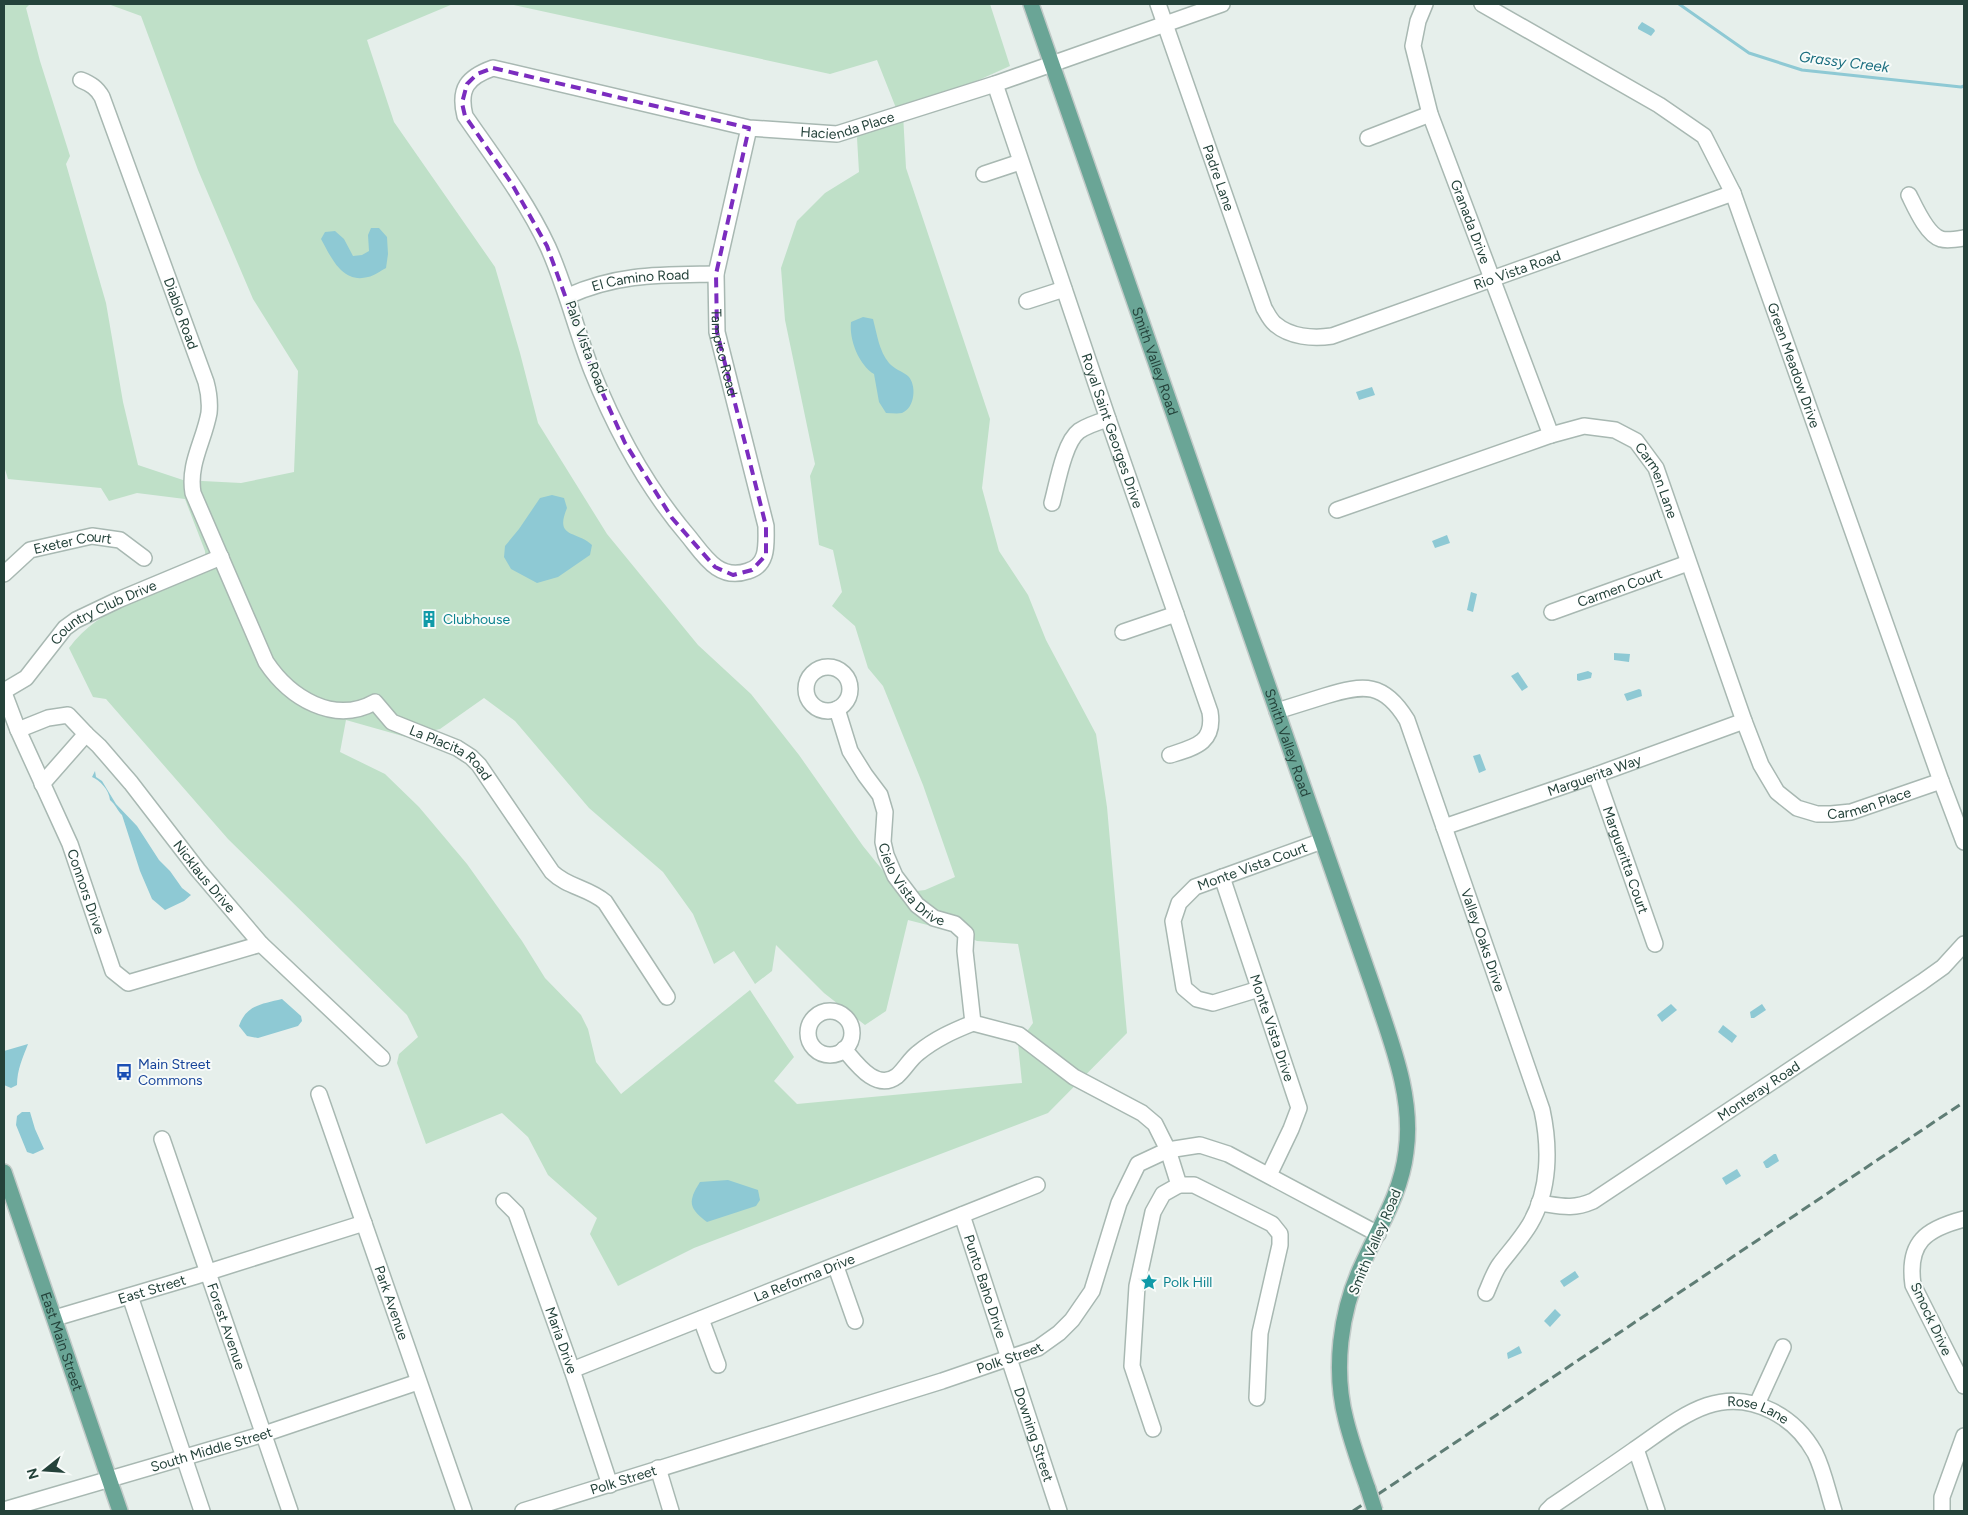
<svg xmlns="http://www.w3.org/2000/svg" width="1968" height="1515" font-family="Figtree,sans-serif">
	<rect width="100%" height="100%" fill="#e6efeb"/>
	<!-- green -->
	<path fill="#bfe0c8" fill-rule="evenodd" d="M 4,4 L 30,4 L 26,8 L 40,61 L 70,156 L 66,164 L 106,303 L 123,402 L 138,465 L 183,480 L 241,483 L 294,472 L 298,371 L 253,299 L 198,170 L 141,16 L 108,4 L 453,4 L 367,40 L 394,122 L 495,267 L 520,353 L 538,423 L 607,534 L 698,645 L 751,694 L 799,755 L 863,846 L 901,893 L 925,890 L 955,877 L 923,785 L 883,686 L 868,668 L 855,626 L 832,606 L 842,592 L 833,550 L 819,545 L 810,476 L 815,464 L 785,320 L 781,268 L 797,221 L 825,193 L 859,172 L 857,138 L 862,119 L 896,108 L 877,60 L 830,74 L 509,4 L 990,4 L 1010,66 L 903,114 L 906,168 L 990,419 L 982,488 L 999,551 L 1028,595 L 1046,640 L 1096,734 L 1107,807 L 1127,1033 L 1048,1113 L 694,1248 L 618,1286 L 590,1234 L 597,1218 L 548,1175 L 528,1137 L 502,1113 L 426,1144 L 397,1063 L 399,1054 L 418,1037 L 407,1015 L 228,839 L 106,699 L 93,697 L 69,648 C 99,606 160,591 207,572 L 205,551 L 185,499 L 137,493 L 109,501 L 101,488 L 8,479 L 4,466 ZM 484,698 L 515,721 L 589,808 L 663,872 L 693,914 L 714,964 L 734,951 L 755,984 L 772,971 L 776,945 L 824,993 L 865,1025 L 886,1011 L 908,920 L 955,932 L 977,941 L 1018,944 L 1033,1023 L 1018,1044 L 1022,1083 L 797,1104 L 774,1081 L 794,1057 L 750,990 L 621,1094 L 596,1062 L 588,1029 L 581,1015 L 545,978 L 522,941 L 467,864 L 419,807 L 385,774 L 340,752 L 346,720 L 406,737 L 440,729 Z"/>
	<!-- water -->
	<g fill="#8ec9d4">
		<polygon points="1642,22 1654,29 1655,31 1651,36 1638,29 1638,27"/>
		<path d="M 371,228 L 379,228 L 387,237 L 388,254 L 386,268 C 380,271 374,276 368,277 C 342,284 331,257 321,239 L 325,232 L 335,231 L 344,239 L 353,256 L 362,255 L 369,251 L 368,235 Z"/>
		<path d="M 863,317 L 873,319 C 877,334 879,351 889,363 C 894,369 902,371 908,376 C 917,385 915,408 902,413 C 897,414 891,413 886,413 L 879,402 L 874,374 C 859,365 849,340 851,322 Z"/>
		<polygon points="1372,387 1375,395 1359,400 1356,392"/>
		<path d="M 552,495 L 564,498 L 567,508 C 554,539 577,530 592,545 L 590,555 L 558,577 L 537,583 L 511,569 L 504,557 L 505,546 L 519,529 L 540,498 Z"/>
		<polygon points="1447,535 1450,543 1435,548 1432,541"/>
		<polygon points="1471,592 1477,594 1473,612 1467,610"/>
		<polygon points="1614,653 1630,654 1629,662 1614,660"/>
		<polygon points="1588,671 1592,673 1591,678 1579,681 1577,680 1577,674"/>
		<polygon points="1518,672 1528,687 1522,691 1511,676"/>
		<polygon points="1639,689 1641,690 1642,696 1627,701 1624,694"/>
		<polygon points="1480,754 1486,770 1479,773 1473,756"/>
		<path d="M 95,771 L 96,777 L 102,781 L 116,804 L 137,826 L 159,860 L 170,871 L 182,888 L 191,895 L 184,901 L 165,910 L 152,899 L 140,871 L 122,815 C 117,810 116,805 110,800 C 109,790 100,780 92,777 Z"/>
		<path d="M 282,999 L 301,1016 L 302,1021 L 298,1026 L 258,1038 L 247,1036 L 239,1026 C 246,1005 262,1004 282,999 Z"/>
		<polygon points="1671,1004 1677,1010 1662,1022 1657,1015"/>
		<polygon points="1762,1004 1766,1010 1754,1018 1751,1018 1750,1012"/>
		<polygon points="1723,1025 1737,1036 1732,1043 1718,1032"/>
		<path d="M 28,1044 C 23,1057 17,1070 17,1085 L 11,1088 L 4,1085 L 4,1051 Z"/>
		<polygon points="22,1112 30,1112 35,1129 44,1149 33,1154 27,1152 16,1125 17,1116"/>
		<polygon points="1774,1154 1776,1154 1779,1161 1768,1168 1766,1168 1763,1162"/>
		<polygon points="1737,1169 1741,1176 1726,1185 1722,1178"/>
		<path d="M 728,1180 L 758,1190 L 760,1200 L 756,1206 L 707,1222 C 688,1208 688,1201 700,1182 Z"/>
		<polygon points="1575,1271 1579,1277 1564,1287 1560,1281"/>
		<polygon points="1555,1309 1561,1315 1550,1327 1544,1321"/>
		<polygon points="1519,1346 1522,1353 1508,1359 1507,1353"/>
	</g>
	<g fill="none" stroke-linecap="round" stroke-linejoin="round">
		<!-- stream -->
		<polyline stroke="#8ec9d4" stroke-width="3" points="1679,4 1749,53 1802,70 1961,87 1964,86"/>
		<!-- minor casing -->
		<g stroke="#a8b8b2" stroke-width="18">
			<g id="minor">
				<path id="s1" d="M 1158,4 L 1264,308 C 1267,313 1270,320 1275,324 C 1290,337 1313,339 1332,336 L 1733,193"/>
				<path id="s2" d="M 1425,4 L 1418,21 L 1413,46 L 1430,114 L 1551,435"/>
				<path id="s3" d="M 1482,4 L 1659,105 L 1704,136 L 1733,193 L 1941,781 L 1964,842"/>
				<path id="s4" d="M 81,80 C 91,84 97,88 102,97 L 206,382 C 209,393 210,403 209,413 C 204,441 188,464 193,493 L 266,662 C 290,698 334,725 375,702 L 392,722 L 457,748 L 471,757 L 479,765 L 552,872 C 567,887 589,888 605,902 L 667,997"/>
				<path id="s5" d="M 995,84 L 1108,419 L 1210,712 C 1215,743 1195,747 1170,755"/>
				<path id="s6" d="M 749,128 L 716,274 L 717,332 L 766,526 C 766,543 769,565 748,571 C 719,581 705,557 689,537 C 647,488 616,431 592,371 C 576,330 566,287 548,247 C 526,200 494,158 465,116 C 458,88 468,77 493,68 L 749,128 L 837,134 L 995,84 L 1222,4"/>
				<polyline points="1368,138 1430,114"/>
				<polyline points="984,174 1020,162"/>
				<path d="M 1909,195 C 1915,207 1927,235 1941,239 C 1947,241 1958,239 1964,238"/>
				<path id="s7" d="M 568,296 C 619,273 662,275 716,274"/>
				<polyline points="1027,301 1064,289"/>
				<path d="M 1052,503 C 1057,485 1064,442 1079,431 C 1088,425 1098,422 1108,419"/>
				<path id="s8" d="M 1337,510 L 1551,435 L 1584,426 L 1615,430 L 1636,441 L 1656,468 L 1744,721 L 1761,765 L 1777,792 L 1797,808 L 1817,814 L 1831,814 L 1851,812 L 1941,781"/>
				<path id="s9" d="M 4,574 L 30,550 L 92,536 L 120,540 L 144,558"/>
				<path id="s10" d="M 1552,612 L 1688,563"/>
				<polyline points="1123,632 1176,614"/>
				<circle cx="828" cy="689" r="22"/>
				<path id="s11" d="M 4,691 L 26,678 L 65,628 L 76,620 L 118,600 L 221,557"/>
				<path id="s12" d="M 4,693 L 18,730 L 70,844 L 113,971 L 128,983 L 261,944"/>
				<path id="s13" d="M 837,709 L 850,751 L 865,775 L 880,795 L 885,812 L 883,842 L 886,855 L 895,876 L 917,905 L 934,918 L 955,924 L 966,934 L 965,951 L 973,1023 L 1019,1035 L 1074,1077 L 1142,1113 L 1155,1124 L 1168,1150 L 1179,1185"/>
				<path id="s14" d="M 1277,711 C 1293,706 1309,701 1325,696 C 1364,684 1384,682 1407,720 L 1542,1110 C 1550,1147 1550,1190 1530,1224 C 1521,1239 1510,1251 1500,1264 C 1494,1272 1490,1284 1486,1293"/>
				<polyline points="18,730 48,718 68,715 86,734"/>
				<path id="s15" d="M 1596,775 L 1655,944"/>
				<path id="s16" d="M 42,784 L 86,734 L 99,746 L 131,783 L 198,870 L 261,944 L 382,1058"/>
				<path id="s17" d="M 1444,827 L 1596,775 L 1744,721"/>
				<path id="s18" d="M 1222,877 L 1299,1108 L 1291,1129 L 1269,1175"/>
				<path id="s19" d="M 1259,989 L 1213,1003 L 1197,999 L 1184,988 L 1173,921 L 1179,903 L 1195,887 L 1322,841"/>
				<circle cx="830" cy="1033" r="22"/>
				<path d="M 844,1049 C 856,1063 876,1092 897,1076 C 905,1069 910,1059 918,1053 C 935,1039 953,1031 973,1023"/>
				<path id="s20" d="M 319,1094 L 464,1511"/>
				<path id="s21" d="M 162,1139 L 290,1511"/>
				<path id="s22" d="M 504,1201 L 516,1213 L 572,1370 L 610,1485"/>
				<path id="s23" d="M 1539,1203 C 1561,1206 1572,1210 1593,1201 L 1922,982 L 1943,967 L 1964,944"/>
				<path id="s24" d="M 962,1215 L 1059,1511"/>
				<path d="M 1964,1219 C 1926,1229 1907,1242 1913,1285 L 1964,1386"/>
				<polyline points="836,1267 855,1321"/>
				<polyline points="130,1296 202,1511"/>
				<path id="s25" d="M 55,1318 L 196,1276 L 364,1223"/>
				<polyline points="701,1319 718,1365"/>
				<path id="s26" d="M 572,1370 L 1037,1185"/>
				<polyline points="1757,1404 1783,1347"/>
				<polyline points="1153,1429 1132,1366 1137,1286 1153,1212 1163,1194 1179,1185 1194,1185 1272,1224 1280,1234 1280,1245 1260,1333 1257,1398"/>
				<polyline points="1636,1449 1657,1511"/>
				<polyline points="658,1468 671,1511"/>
				<path id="s27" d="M 4,1510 L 264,1434 L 418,1382"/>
				<path id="s28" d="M 523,1511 L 942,1381 L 1038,1348 L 1059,1333 L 1072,1320 L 1092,1291 L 1119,1203 L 1138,1164 L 1168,1150 L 1200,1145 L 1228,1154 L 1378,1234"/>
				<path id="s29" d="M 1547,1511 L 1552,1506 C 1580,1487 1607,1469 1634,1450 C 1678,1420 1717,1383 1772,1411 C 1790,1420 1805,1435 1815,1453 C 1824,1471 1828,1493 1834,1511"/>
				<polyline points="1942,1511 1942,1497 1964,1436"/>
			</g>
		</g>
		<!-- major casing -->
		<g stroke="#c2cac8" stroke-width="18">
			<g id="major">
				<path id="s30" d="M 1031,4 L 1374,990 C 1391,1042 1414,1097 1406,1152 C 1401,1194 1379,1227 1362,1265 C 1340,1312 1333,1370 1346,1420 C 1352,1444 1360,1466 1368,1489"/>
				<path id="s31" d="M 4,1172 L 120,1511"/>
			</g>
		</g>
		<!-- minor -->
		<use href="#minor" stroke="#fff" stroke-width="15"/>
		<!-- major -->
		<use href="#major" stroke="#6aa596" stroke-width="15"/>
		<!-- rail -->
		<polyline stroke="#5f7d75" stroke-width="3" stroke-dasharray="10 5" stroke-linecap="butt" points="1353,1511 1964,1102"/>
		<!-- major-bridge casing -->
		<g stroke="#c2cac8" stroke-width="18" stroke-linecap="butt">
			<polyline id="major-bridge" points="1368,1489 1375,1511"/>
		</g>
		<!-- major-bridge -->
		<use href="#major-bridge" stroke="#6aa596" stroke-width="15"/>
	</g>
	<!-- marked area -->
	<path fill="none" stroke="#7b2cbf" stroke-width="4" stroke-dasharray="10 6" stroke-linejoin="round" d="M 493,68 L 749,128 L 716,274 L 717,332 L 766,526 L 766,555 L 752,570 L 733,575 L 715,567 L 672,518 L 625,443 L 592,370 L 547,246 L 512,184 L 465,116 L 462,103 L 467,84 L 477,74 Z"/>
	<!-- icons -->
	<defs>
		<g id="building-bare" transform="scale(1.35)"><path d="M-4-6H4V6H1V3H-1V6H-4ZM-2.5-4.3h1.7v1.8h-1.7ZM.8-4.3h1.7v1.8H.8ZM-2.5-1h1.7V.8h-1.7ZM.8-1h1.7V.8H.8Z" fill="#0f9aa8" stroke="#f7fbf9" stroke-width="2.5" paint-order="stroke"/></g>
		<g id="bus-bare" transform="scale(1.35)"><path d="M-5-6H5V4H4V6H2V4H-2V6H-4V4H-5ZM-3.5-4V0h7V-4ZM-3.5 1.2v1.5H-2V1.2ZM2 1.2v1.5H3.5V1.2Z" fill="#1a4fb4" stroke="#f7fbf9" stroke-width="2.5" paint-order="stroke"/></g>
		<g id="sight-bare" transform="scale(1.35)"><path d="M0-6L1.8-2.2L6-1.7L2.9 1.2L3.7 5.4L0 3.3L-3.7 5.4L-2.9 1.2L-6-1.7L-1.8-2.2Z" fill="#0f9aa8" stroke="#f7fbf9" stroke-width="2.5" paint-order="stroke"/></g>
	</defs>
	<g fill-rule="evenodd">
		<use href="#building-bare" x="429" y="619"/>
		<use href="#bus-bare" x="124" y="1072"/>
		<use href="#sight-bare" x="1149" y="1282"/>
	</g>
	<g text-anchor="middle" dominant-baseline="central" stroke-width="4" stroke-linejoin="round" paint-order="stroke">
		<!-- street labels -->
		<g font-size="14" fill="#24423a" stroke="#f7fbf9">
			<text stroke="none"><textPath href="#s6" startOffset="1441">Hacienda Place</textPath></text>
			<text stroke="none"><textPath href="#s1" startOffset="184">Padre Lane</textPath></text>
			<text stroke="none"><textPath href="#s2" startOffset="229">Granada Drive</textPath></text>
			<text stroke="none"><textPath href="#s1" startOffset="598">Rio Vista Road</textPath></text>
			<text stroke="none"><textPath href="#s7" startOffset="75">El Camino Road</textPath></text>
			<text stroke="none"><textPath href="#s4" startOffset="258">Diablo Road</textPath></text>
			<text transform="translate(586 347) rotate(70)">Palo Vista Road</text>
			<text stroke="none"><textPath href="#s6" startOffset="229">Tampico Road</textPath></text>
			<text stroke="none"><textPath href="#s30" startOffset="378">Smith Valley Road</textPath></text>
			<text stroke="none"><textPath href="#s3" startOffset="505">Green Meadow Drive</textPath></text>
			<text stroke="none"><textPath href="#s5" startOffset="366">Royal Saint Georges Drive</textPath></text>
			<text stroke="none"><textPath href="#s8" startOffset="361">Carmen Lane</textPath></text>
			<text stroke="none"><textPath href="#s9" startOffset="79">Exeter Court</textPath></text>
			<text stroke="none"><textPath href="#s10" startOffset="72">Carmen Court</textPath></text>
			<text stroke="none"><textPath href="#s11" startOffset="130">Country Club Drive</textPath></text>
			<text stroke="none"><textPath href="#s30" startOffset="782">Smith Valley Road</textPath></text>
			<text stroke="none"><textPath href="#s4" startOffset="850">La Placita Road</textPath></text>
			<text stroke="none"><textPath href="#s17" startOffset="159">Marguerita Way</textPath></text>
			<text stroke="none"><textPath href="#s8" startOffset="796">Carmen Place</textPath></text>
			<text stroke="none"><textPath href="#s15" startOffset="90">Margueritta Court</textPath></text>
			<text stroke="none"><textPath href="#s19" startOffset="252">Monte Vista Court</textPath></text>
			<text stroke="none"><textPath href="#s16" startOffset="252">Nicklaus Drive</textPath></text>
			<text stroke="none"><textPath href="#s13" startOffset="198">Cielo Vista Drive</textPath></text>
			<text stroke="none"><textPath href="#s12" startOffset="215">Connors Drive</textPath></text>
			<text stroke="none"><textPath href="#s14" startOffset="379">Valley Oaks Drive</textPath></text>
			<text stroke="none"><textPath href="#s18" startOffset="159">Monte Vista Drive</textPath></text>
			<text stroke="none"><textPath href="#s23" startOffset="254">Monteray Road</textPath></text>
			<text transform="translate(1375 1242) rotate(-67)">Smith Valley Road</text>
			<text stroke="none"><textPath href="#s26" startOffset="250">La Reforma Drive</textPath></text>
			<text stroke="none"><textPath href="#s24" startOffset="75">Punto Baho Drive</textPath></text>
			<text stroke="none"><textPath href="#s25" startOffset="101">East Street</textPath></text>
			<text stroke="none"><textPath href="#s20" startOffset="221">Park Avenue</textPath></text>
			<text transform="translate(1931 1319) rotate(65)">Smock Drive</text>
			<text stroke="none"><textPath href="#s21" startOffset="198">Forest Avenue</textPath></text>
			<text stroke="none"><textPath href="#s22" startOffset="152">Maria Drive</textPath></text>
			<text stroke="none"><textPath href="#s31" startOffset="179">East Main Street</textPath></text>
			<text stroke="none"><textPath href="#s28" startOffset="510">Polk Street</textPath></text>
			<text stroke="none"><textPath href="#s29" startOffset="245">Rose Lane</textPath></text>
			<text stroke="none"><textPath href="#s24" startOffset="231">Downing Street</textPath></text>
			<text stroke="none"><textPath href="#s27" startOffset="216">South Middle Street</textPath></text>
			<text stroke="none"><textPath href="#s28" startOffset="105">Polk Street</textPath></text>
		</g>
		<!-- culture labels -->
		<g font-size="14" fill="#0d838f" stroke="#f7fbf9" text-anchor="start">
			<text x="443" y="619">Clubhouse</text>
			<text x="1163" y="1282">Polk Hill</text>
		</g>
		<!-- transit labels -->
		<g font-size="14" fill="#164399" stroke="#f7fbf9" text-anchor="start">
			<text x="138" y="1064">Main Street<tspan x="138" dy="16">Commons</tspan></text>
		</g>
		<!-- water labels -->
		<g font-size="15" font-style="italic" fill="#1c6f80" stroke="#f7fbf9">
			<text transform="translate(1844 62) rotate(7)">Grassy Creek</text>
		</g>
	</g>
	<!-- border -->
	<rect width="1968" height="1515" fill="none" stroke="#24423a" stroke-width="10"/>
	<!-- north arrow -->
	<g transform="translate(45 1470) rotate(253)" stroke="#f7fbf9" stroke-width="4" paint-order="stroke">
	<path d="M0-4L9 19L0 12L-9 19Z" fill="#24423a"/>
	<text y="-8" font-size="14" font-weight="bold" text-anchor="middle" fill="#24423a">N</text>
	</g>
</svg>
